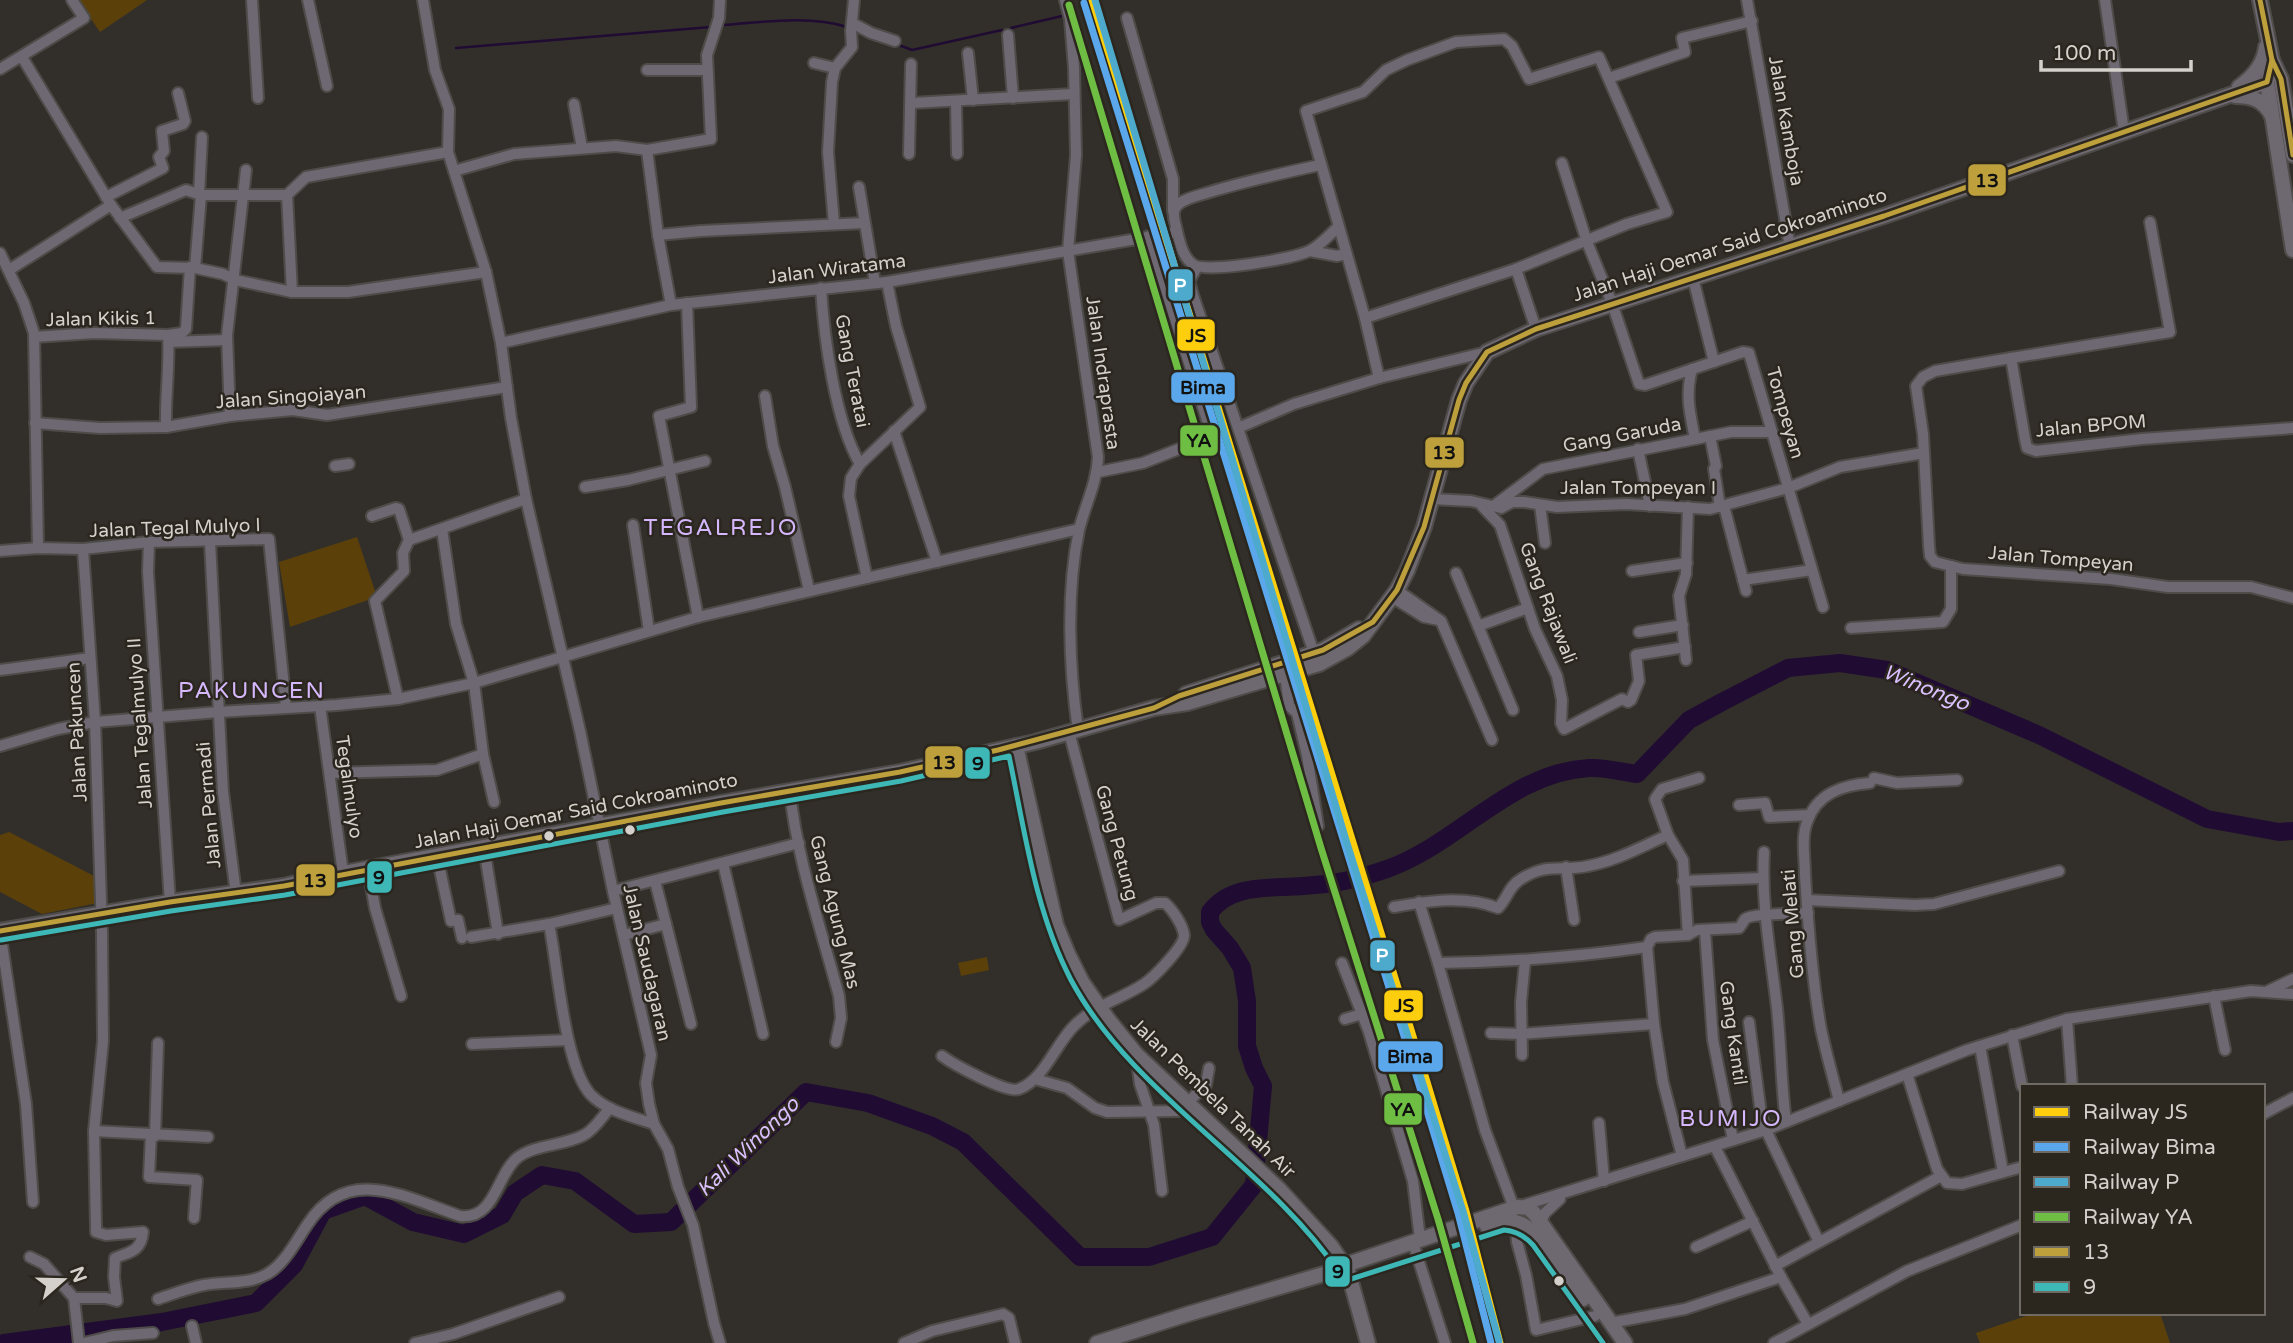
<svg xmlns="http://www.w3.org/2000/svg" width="2293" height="1343" font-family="'Varela Round',sans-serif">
	<rect width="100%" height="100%" fill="#322f2b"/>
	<!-- green -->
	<g fill="#5b400a">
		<polygon points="78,0 147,0 100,32"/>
		<polygon points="357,537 377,597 290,627 279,562"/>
		<polygon points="9,832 98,878 98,903 42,914 0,892 0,835"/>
		<polygon points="987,957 989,970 961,976 958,963"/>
		<polygon points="2035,1313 2160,1313 2170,1343 1980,1343 1976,1333"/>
	</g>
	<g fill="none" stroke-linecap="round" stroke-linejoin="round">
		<!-- stream -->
		<g stroke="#200b32" stroke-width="2.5">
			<path d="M 724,25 C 762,22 811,15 847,27"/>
			<polyline points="1011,28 1062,16"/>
			<polyline points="896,44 912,50 1002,30"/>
			<polyline points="456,48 711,27"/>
		</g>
		<!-- river -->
		<path stroke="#200b32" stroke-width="18" d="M 4,1343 L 162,1322 L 256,1303 L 294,1265 L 323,1211 L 365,1196 L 413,1222 L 464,1234 L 502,1215 L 515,1193 L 542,1175 L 575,1181 L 634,1224 L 671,1222 L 806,1092 L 868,1103 L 932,1126 L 963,1142 L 1080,1257 L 1149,1257 L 1212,1237 L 1254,1185 L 1263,1086 L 1254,1068 L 1247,1046 L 1247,1001 L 1242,968 L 1230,948 L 1214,930 L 1210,922 L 1210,912 C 1232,883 1270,889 1303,886 C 1330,885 1362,878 1387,869 C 1458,844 1511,772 1589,768 C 1605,767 1622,772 1637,774 L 1689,720 L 1722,702 L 1788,668 L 1840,663 L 1887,670 L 2039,735 L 2207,819 L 2279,832 L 2293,831"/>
		<!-- minor casing -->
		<g stroke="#4e4c49" stroke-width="14">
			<g id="minor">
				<polyline points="252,0 258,98"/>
				<polyline points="308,0 327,86"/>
				<polyline points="423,0 435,70 449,109 448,152 486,272 501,343 511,418 526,499 580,731 613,891 651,1055 646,1083 649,1104 654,1124 668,1149 678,1187 693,1225 714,1323 720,1343"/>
				<path d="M 1065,0 L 1070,19 L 1074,68 L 1076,155 L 1068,251 L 1098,457 C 1097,483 1085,505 1079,530 C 1066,592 1069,667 1078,730"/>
				<polyline points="1747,0 1790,247"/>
				<polyline points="2105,0 2124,132"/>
				<polyline points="1127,18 1173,179 1173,211"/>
				<polyline points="852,23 871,33 895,41"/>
				<polyline points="1008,35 1013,98"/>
				<polyline points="968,53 973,100"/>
				<polyline points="22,57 111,205 157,267 195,268 223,274 235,280 292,292"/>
				<polyline points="814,63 835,68"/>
				<polyline points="0,69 84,18 72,0"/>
				<polyline points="647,70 707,70"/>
				<polyline points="1609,78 1685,52 1682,38 1752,21"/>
				<polyline points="956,101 957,154"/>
				<polyline points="912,103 1073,94"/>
				<polyline points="574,104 582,148"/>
				<polyline points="647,150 658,235 671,305"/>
				<polyline points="909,154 911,64"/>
				<polyline points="1562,163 1587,242 1612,303 1639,384 1645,385 1743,352 1749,353 1823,607"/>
				<path d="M 1320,165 C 1283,173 1246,181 1210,192 C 1201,195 1188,197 1180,203 C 1171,209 1174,218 1176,227 C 1179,239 1182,258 1194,265 C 1208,273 1293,259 1309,251 C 1320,246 1329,235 1338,227"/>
				<polyline points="454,171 514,154 616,146 647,150 711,139 707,55 719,18 720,0"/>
				<polyline points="859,187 875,283"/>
				<polyline points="199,194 202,137"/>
				<polyline points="287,195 292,292 348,292 486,272"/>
				<polyline points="106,197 163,168 159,157 164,151 162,131 183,124 185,121 178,93"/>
				<polyline points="120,218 186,190 201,195 287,195 306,177 448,152"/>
				<polyline points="834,224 828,152 832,82 835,68 852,47 851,31 854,0"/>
				<polyline points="658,235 701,231 864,223"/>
				<polyline points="1310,251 1337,256 1346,254"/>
				<polyline points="0,253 24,303 34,333 38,548"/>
				<polyline points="1197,267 1189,281 1193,295 1314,653"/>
				<polyline points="195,268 201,195"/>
				<polyline points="1516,269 1536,329"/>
				<polyline points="9,270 111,205"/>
				<polyline points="1693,278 1714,362"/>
				<path d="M 821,288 C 824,338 835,421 860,464"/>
				<polyline points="687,303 691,407 659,416 698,617"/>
				<polyline points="1365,318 1516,269 1627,224 1667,212 1599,57 1529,79 1512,46 1504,39 1456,42 1407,60 1386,70 1363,92 1306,111 1365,318 1379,378 1487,352"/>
				<polyline points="34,337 94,333 168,335 182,333 186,329 190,267"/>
				<polyline points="169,342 227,340"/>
				<polyline points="501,343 671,305 887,282 1177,232"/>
				<polyline points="2011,358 2170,332 2150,222"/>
				<path d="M 1692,369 C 1685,396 1690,413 1695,439"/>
				<polyline points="765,396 773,446 785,487 809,590"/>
				<polyline points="230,416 227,335 246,170"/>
				<polyline points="35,423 100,428 166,427 230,416 293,410 327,415 507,387"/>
				<path d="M 166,427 C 165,396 170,366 168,335"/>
				<polyline points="1238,428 1294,404 1379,378"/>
				<polyline points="2293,428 2142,439 2036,451 2027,448 2025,439 2011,358 1935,371 1923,377 1916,386 1923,434 1929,546 1930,556 1935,562 1963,569 2111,579 2168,587 2251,587 2293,598"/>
				<polyline points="894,431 937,562"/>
				<polyline points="1710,436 1716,466 1714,469 1720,507"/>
				<polyline points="1638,449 1650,506"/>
				<polyline points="335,466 349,464"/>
				<polyline points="1098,472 1143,463 1212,436 1149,236"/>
				<polyline points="585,487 628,480 705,461"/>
				<polyline points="1432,499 1471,501 1501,508 1512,502 1524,502 1557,507 1626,504 1710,509 1788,488 1840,467 1924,453"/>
				<polyline points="1496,504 1543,469 1731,432 1772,432"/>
				<polyline points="1540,505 1545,543"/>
				<polyline points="1482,506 1500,525 1535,629 1557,676 1562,700 1561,723 1564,729 1622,699 1628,702 1631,700 1639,681 1636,655 1685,647"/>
				<polyline points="1724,506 1746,591"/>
				<polyline points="372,516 396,508 399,509 409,540 526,499"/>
				<polyline points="633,525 649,631"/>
				<polyline points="442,529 456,624 474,683 483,754 494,802"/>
				<polyline points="149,542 148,572 170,902"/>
				<polyline points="210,542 223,792 236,894"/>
				<polyline points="0,551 38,548 83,549 149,542 269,539 286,707"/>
				<polyline points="1632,571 1687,563"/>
				<polyline points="1456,573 1513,710"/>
				<polyline points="867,578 849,496 851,478 860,464 920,407 896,326 887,282"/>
				<polyline points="1743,580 1812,570"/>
				<polyline points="1397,590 1441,621 1492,740"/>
				<polyline points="1392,597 1424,617 1439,620"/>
				<polyline points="1478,626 1528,608"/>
				<polyline points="1851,628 1943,622 1951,609 1951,566"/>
				<polyline points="1639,632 1683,625"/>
				<polyline points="1686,660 1679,596 1686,574 1688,507"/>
				<polyline points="0,670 90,658"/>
				<polyline points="1285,674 1289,706 1297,713 1307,755 1318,826"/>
				<polyline points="398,699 375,601 404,571 403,553 409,540"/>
				<polyline points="320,706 343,873"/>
				<polyline points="0,746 58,729 95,722 219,712 337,705 398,699 474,683 698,617 1079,529"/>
				<polyline points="330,773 437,770 483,754"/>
				<polyline points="1874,778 1897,783 1957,780"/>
				<path d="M 790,791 C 796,856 822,932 839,996 L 841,1018 L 836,1042"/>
				<polyline points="1739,805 1765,803 1769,817 1810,815"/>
				<polyline points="484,848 498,934"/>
				<path d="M 1764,852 C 1761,905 1771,956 1777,1008 C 1781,1046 1781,1084 1786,1122"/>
				<polyline points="437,856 451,921 458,920 462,938"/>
				<polyline points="723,863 763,1034"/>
				<polyline points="1566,867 1574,920"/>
				<polyline points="368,869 375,908 401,996"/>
				<polyline points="655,881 666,924"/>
				<polyline points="1683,881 1762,878"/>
				<polyline points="613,891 799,843"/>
				<polyline points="1807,900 1915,905 1934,904 2059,871"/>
				<path d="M 1419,902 L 1438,963 C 1509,962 1577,957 1647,947"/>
				<path d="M 1394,907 C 1428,901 1465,895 1498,908 C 1507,899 1509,886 1521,879 C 1548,862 1561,872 1588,866 C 1616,861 1643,846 1668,835"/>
				<path d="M 549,924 C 558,966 564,1066 591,1095 C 607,1111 633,1117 654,1124"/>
				<polyline points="0,931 26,1104 33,1202"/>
				<polyline points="1705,931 1713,1040 1733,1140"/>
				<polyline points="624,935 666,924 691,1024"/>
				<polyline points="1688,935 1683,860 1668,835 1655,799 1662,789 1699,778"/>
				<polyline points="471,937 549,924 617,908"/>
				<polyline points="1647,947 1654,1024 1663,1082 1682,1156"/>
				<path d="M 1647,947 L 1651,939 L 1655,937 L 1688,935 L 1697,930 L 1739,928 C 1741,926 1743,922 1745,919 C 1752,913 1797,914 1808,913"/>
				<polyline points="1342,963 1369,1032 1413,1181 1420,1239"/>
				<polyline points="1438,963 1485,1130 1514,1208"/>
				<polyline points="2266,992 2293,979"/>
				<polyline points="2214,996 2225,1050"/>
				<polyline points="1345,1019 1362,1014"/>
				<polyline points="2067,1019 2072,1086"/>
				<polyline points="1749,1022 1761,1114 1766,1130 1819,1242"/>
				<polyline points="1491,1033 1521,1034 1654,1024"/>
				<polyline points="2012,1035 2022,1086"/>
				<polyline points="472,1044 568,1040"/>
				<polyline points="1980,1046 2003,1172"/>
				<polyline points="1136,1054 1140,1084 1154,1125 1162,1191"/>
				<polyline points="1522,1055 1521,1002 1525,961"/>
				<path d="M 942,1056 C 953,1064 1007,1094 1019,1089 C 1044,1080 1056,1043 1075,1025 C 1095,1005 1121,999 1144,984 C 1153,978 1185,946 1184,935 C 1183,925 1172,909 1165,903 L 1156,903 L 1119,920 L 1069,732"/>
				<polyline points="1907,1074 1937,1169 1947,1183 1962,1184 2022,1167"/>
				<polyline points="1035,1079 1067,1088 1095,1108 1107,1112 1179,1111 1190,1104"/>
				<path d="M 1839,1101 C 1833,1077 1826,1053 1821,1029 C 1812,980 1808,924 1805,875 C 1805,858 1801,838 1807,822 C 1817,793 1843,785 1870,783"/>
				<polyline points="1188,1102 1206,1085 1209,1068"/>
				<polyline points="2263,1114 2293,1098"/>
				<polyline points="1599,1123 1604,1181"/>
				<polyline points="94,1131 208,1137"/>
				<polyline points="151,1135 149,1177 197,1180 194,1218"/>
				<polyline points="155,1136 158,1043"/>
				<polyline points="1715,1147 1781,1277 1808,1324"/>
				<polyline points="1521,1206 1766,1130 1967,1050 2067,1019 2251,991 2293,994"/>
				<polyline points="1516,1222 1517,1242 1526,1275 1536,1330 1595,1316"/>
				<polyline points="1541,1222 1545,1213 1560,1199"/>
				<polyline points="1696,1247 1753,1221"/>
				<polyline points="1415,1249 1445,1343"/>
				<path d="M 30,1257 L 44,1264 L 74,1298 L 106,1298 L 117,1301 L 114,1277 L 115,1258 C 129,1252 141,1252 143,1232 L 106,1235 L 96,1232 L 96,1227 L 94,1131 L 103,1041 L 102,932 L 95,722 L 83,549"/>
				<polyline points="1775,1266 1941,1176"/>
				<polyline points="74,1298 79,1343"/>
				<path d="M 158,1299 C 173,1294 188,1288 204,1285 C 224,1281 248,1285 267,1274 C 284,1265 296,1241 307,1225 C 347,1163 405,1197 460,1216 C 495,1220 496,1176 517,1158 C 535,1144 564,1146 584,1135 C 594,1130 602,1117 610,1108"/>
				<polyline points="1610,1323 1685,1309 1781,1277"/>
				<polyline points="192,1326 196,1343"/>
				<polyline points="84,1343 113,1336 153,1333"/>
				<polyline points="415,1343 453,1334 559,1297"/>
				<polyline points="904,1343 932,1331 1003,1314 1009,1318 1015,1343"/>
				<polyline points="1774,1343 1907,1271 2022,1225"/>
			</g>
		</g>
		<!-- major casing -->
		<g stroke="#4e4c49" stroke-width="18">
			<g id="major">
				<polyline points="2260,0 2272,60 2281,79 2293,155"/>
				<polyline points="2272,60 2267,82 2293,250"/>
				<path d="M 2239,87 C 2253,77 2264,65 2266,47"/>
				<path d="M 2235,96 C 2252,96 2264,100 2272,116"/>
				<polyline points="1186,694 1323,650 1359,629"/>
				<polyline points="1016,746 1056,925 1068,954 1082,982 1107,1018 1136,1054 1279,1189 1331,1246 1348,1271 1368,1343"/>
				<polyline points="0,931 170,902 284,886 317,878 721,803 900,772 1035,742 1154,708 1187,703 1319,664 1348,648 1363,636 1397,590 1407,571 1424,527 1459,400 1466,383 1487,352 1536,329 1884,216 2267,82"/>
				<path d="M 1487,1226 C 1498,1222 1508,1219 1519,1223 C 1543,1232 1568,1278 1583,1299"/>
				<polyline points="1097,1343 1188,1314 1334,1271 1345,1265 1517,1207 1528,1208 1534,1213 1625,1343"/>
			</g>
		</g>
		<!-- minor -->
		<use href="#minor" stroke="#6e6872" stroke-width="10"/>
		<!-- major -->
		<use href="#major" stroke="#6e6870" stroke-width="14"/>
		<!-- bus-1 casing -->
		<g stroke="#2b261e" stroke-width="10">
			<g id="bus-1">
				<polyline points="2260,0 2272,60 2281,79 2293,155"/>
				<polyline points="0,931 170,902 284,886 721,803 900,772 998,750 1154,708 1179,696 1323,650 1373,622 1397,590 1424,527 1459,400 1466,383 1487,352 1536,329 1884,216 2267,82 2272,60"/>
			</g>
		</g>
		<!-- bus-2 casing -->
		<g stroke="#2b261e" stroke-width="10">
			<path id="bus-2" d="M 1,940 L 171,911 L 285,895 L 723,812 L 901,781 L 1009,756 C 1025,832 1035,911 1071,980 C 1133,1096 1270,1167 1342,1277 L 1351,1279 L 1504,1230 C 1516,1231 1525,1236 1533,1245 L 1603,1343"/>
		</g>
		<!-- bus-1 -->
		<use href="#bus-1" stroke="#bd9f3c" stroke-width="5"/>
		<!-- bus-2 -->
		<use href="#bus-2" stroke="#3eb7b7" stroke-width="5"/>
		<!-- rail-1 casing -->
		<g stroke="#2b261e" stroke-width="12">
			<polyline id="rail-1" points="1092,0 1421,1062 1466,1211 1500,1343"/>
		</g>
		<!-- rail-2 casing -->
		<g stroke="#2b261e" stroke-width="12">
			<polyline id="rail-2" points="1084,3 1413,1065 1458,1213 1491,1343"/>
		</g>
		<!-- rail-3 casing -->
		<g stroke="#2b261e" stroke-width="12">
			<polyline id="rail-3" points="1095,0 1346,840 1463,1211 1499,1341"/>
		</g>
		<!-- rail-4 casing -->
		<g stroke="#2b261e" stroke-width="12">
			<polyline id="rail-4" points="1069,5 1321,848 1438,1219 1473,1343"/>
		</g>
		<!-- rail-1 -->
		<use href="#rail-1" stroke="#fcce0d" stroke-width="7"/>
		<!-- rail-2 -->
		<use href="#rail-2" stroke="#5aa8eb" stroke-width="7"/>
		<!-- rail-3 -->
		<use href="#rail-3" stroke="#4eaacc" stroke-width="7"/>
		<!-- rail-4 -->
		<use href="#rail-4" stroke="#6fbe44" stroke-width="7"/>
	</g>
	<!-- markers -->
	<g fill="#d4d1cc" stroke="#2b261e" stroke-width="2.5">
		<circle cx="630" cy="830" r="6"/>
		<circle cx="549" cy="836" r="6"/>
		<circle cx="1559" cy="1281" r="6"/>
	</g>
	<g text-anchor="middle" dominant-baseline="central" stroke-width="5" stroke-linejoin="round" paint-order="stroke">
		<!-- street labels -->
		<g font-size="19" fill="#d4d1cc" stroke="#2b261e">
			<text transform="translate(1786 121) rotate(80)">Jalan Kamboja</text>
			<text transform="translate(1730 245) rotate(-18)">Jalan Haji Oemar Said Cokroaminoto</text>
			<text transform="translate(837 269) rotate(-7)">Jalan Wiratama</text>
			<text transform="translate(101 319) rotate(-1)">Jalan Kikis 1</text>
			<text transform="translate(852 371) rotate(79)">Gang Teratai</text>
			<text transform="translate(1103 373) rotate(82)">Jalan Indraprasta</text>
			<text transform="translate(291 397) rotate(-4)">Jalan Singojayan</text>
			<text transform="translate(1785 413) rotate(74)">Tompeyan</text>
			<text transform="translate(2091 426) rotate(-5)">Jalan BPOM</text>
			<text transform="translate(1622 435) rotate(-11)">Gang Garuda</text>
			<text x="1638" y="488">Jalan Tompeyan I</text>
			<text transform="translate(175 528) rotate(-2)">Jalan Tegal Mulyo I</text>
			<text transform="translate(2061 559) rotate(5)">Jalan Tompeyan</text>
			<text transform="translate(1548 603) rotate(69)">Gang Rajawali</text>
			<text transform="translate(140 723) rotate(-94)">Jalan Tegalmulyo II</text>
			<text transform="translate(77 732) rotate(-93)">Jalan Pakuncen</text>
			<text transform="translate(349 787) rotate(82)">Tegalmulyo</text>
			<text transform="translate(209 805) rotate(-95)">Jalan Permadi</text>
			<text transform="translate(576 811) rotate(-11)">Jalan Haji Oemar Said Cokroaminoto</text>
			<text transform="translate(1117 843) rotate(75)">Gang Petung</text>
			<text transform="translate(835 912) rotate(76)">Gang Agung Mas</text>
			<text transform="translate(1793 924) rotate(-95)">Gang Melati</text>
			<text transform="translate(647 963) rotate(77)">Jalan Saudagaran</text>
			<text transform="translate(1733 1033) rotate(82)">Gang Kantil</text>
			<text transform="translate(1213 1098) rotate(44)">Jalan Pembela Tanah Air</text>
		</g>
		<!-- water labels -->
		<g font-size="21" font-style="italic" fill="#dac0ff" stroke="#2b261e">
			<text transform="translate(1926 688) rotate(22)">Winongo</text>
			<text transform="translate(748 1147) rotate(-44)">Kali Winongo</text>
		</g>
		<!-- quarter labels -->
		<g font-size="23" letter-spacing="2" fill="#d4b7fc" stroke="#2b261e">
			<text x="721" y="528">TEGALREJO</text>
			<text x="252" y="691">PAKUNCEN</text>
			<text x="1731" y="1119">BUMIJO</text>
		</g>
	</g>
	<g stroke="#2b261e" stroke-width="2.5">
		<rect x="1967" y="163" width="40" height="34" rx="7" fill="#bd9f3c"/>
		<rect x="1167" y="268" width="27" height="34" rx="7" fill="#4eaacc"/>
		<rect x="1176" y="318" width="40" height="34" rx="7" fill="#fcce0d"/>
		<rect x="1170" y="371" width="66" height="33" rx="7" fill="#5aa8eb"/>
		<rect x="1179" y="424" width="40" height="33" rx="7" fill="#6fbe44"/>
		<rect x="1424" y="436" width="41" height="33" rx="7" fill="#bd9f3c"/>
		<rect x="924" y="745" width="40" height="34" rx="7" fill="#bd9f3c"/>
		<rect x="964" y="746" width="27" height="34" rx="7" fill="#3eb7b7"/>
		<rect x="366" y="860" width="27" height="34" rx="7" fill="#3eb7b7"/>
		<rect x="295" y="863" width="41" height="34" rx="7" fill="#bd9f3c"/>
		<rect x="1369" y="939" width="27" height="33" rx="7" fill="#4eaacc"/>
		<rect x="1383" y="989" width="41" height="33" rx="7" fill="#fcce0d"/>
		<rect x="1377" y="1040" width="67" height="33" rx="7" fill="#5aa8eb"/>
		<rect x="1383" y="1092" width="40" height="34" rx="7" fill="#6fbe44"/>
		<rect x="1324" y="1255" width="27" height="33" rx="7" fill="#3eb7b7"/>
	</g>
	<g font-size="19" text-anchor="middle" font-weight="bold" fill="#fff">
		<text x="1180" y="292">P</text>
		<text x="1382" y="962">P</text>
	</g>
	<g font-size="19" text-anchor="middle" font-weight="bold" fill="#111">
		<text x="1987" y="187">13</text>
		<text x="1196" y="342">JS</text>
		<text x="1203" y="394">Bima</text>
		<text x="1199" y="447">YA</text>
		<text x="1444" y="459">13</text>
		<text x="944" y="769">13</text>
		<text x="978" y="770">9</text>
		<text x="379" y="884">9</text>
		<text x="315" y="887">13</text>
		<text x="1404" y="1012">JS</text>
		<text x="1410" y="1063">Bima</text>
		<text x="1403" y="1116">YA</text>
		<text x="1338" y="1278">9</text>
	</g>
	<!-- legend -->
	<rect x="2020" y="1084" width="245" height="231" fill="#2b261e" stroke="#6f6a64" stroke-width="2"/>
	<rect x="2034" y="1107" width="35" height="10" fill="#fcce0d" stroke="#6f6a64" stroke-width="2"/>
	<text x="2083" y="1119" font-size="21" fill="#d4d1cc">Railway JS</text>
	<rect x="2034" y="1142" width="35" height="10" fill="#5aa8eb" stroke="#6f6a64" stroke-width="2"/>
	<text x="2083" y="1154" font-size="21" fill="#d4d1cc">Railway Bima</text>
	<rect x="2034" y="1177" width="35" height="10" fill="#4eaacc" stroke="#6f6a64" stroke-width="2"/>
	<text x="2083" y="1189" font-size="21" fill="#d4d1cc">Railway P</text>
	<rect x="2034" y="1212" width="35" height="10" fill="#6fbe44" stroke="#6f6a64" stroke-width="2"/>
	<text x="2083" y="1224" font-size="21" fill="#d4d1cc">Railway YA</text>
	<rect x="2034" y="1247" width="35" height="10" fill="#bd9f3c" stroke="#6f6a64" stroke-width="2"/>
	<text x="2083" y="1259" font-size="21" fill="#d4d1cc">13</text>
	<rect x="2034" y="1282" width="35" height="10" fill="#3eb7b7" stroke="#6f6a64" stroke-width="2"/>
	<text x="2083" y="1294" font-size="21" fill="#d4d1cc">9</text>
	<!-- north arrow -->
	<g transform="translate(63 1280) rotate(70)" stroke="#2b261e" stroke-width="5" paint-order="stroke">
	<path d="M0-5L12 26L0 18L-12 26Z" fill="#d4d1cc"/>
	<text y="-10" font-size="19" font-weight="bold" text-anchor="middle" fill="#d4d1cc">N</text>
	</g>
	<!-- scale -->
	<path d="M2041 60v10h150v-10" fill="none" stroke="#d4d1cc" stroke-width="3.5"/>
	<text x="2052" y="60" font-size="21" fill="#d4d1cc" stroke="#2b261e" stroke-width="5" paint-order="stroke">100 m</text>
</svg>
